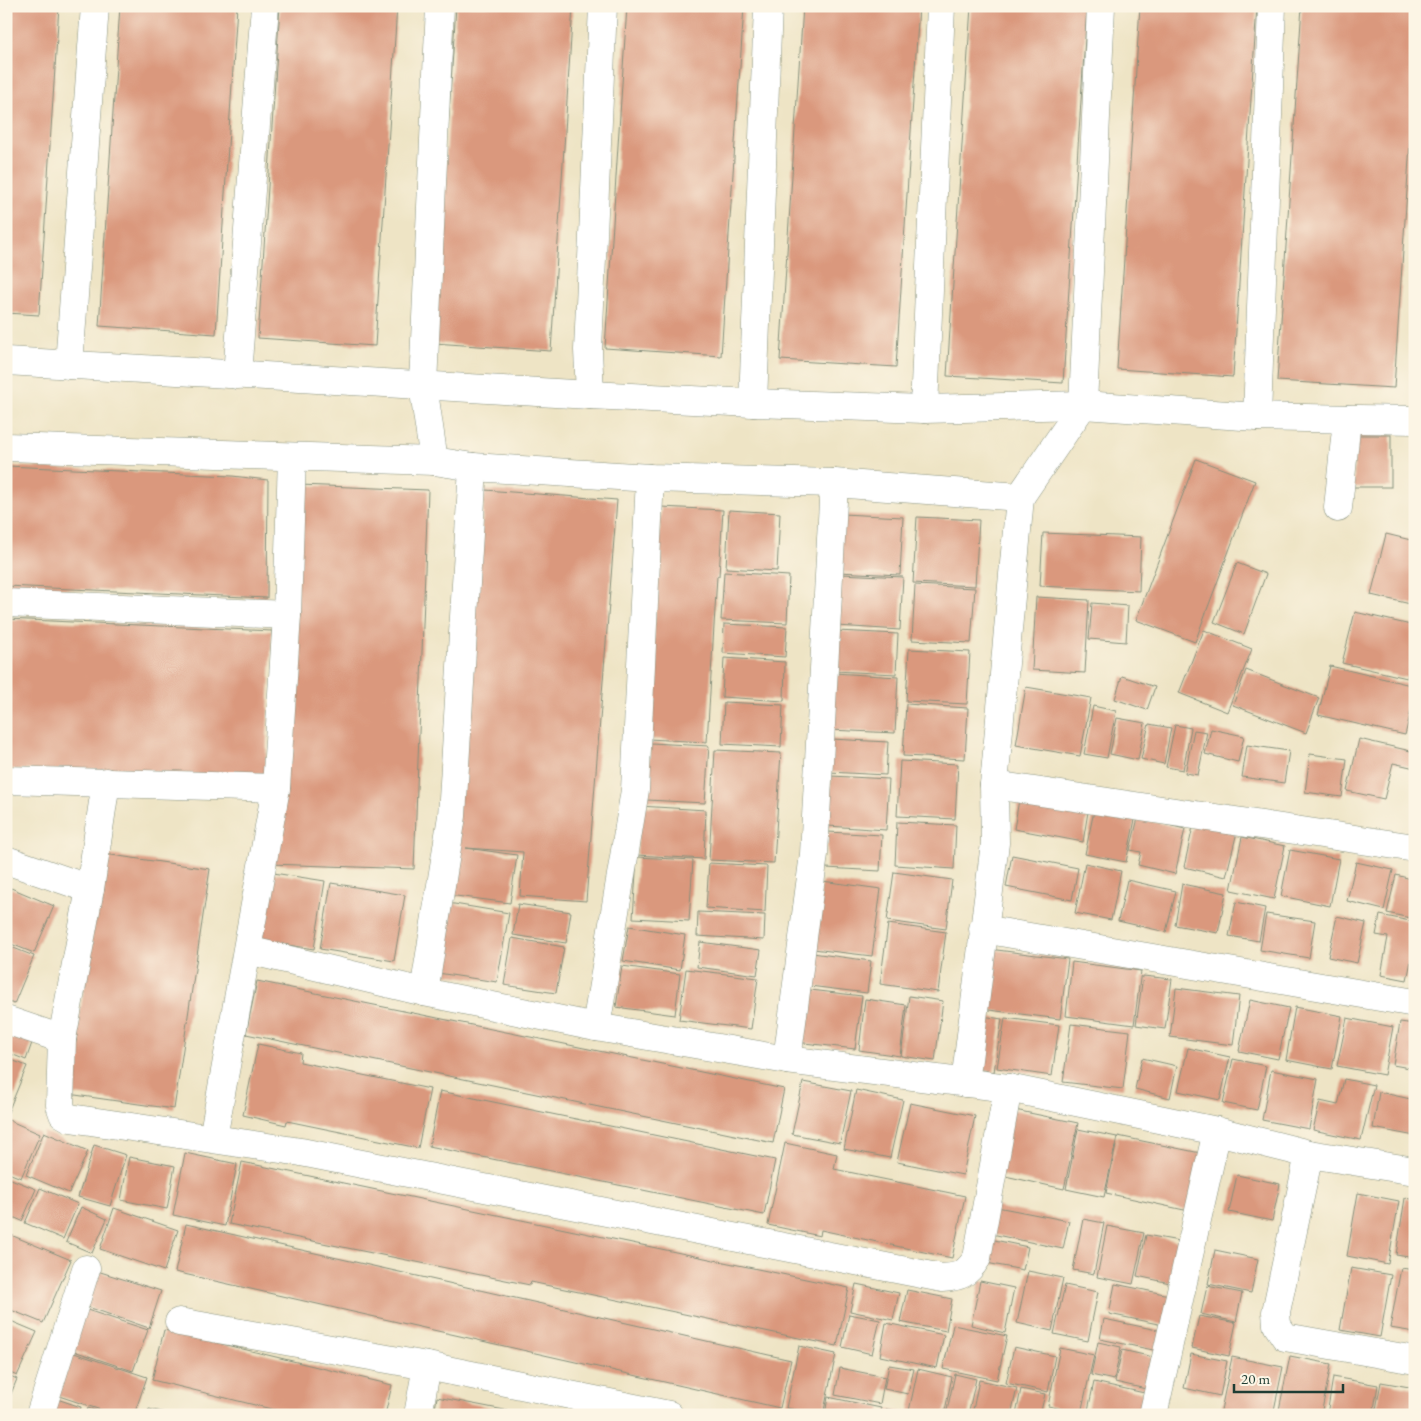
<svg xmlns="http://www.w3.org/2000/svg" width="1421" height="1421" font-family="'EB Garamond',serif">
	<rect width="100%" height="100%" fill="#fcf5e5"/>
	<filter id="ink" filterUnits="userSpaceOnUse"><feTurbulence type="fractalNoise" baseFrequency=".02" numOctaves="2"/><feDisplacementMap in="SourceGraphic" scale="10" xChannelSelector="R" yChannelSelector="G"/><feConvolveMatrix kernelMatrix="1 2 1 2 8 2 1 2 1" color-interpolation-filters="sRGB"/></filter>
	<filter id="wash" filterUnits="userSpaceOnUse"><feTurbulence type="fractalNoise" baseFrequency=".0096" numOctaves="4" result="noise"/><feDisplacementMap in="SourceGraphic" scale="20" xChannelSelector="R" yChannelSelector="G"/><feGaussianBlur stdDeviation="1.12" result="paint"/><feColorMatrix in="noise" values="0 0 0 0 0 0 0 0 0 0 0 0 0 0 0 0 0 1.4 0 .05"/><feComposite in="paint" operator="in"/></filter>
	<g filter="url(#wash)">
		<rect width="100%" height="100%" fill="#eee4c5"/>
		<g id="blocks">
			<!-- building -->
			<g fill="#da987d">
				<polygon points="6,6 59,6 39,315 6,313"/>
				<polygon points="120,6 237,6 216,334 99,326"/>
				<polygon points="280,6 397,6 375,346 258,338"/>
				<polygon points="456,6 573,6 551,351 434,343"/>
				<polygon points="627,6 744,6 721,356 605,348"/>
				<polygon points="803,6 919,6 896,367 780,360"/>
				<polygon points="971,6 1087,6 1063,383 947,376"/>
				<polygon points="1140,6 1257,6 1233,377 1117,369"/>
				<polygon points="1302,6 1415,6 1415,67 1394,388 1277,381"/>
				<rect x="1354" y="435" width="37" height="52"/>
				<polygon points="1196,459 1255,481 1195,642 1136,620"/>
				<polygon points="6,466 232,476 268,480 267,598 6,586"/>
				<polygon points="299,485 428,490 414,869 269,864"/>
				<polygon points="485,490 617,500 586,901 520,896 523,852 466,848 517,855 510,903 448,895"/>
				<polygon points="661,507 723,510 719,576 717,576 707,742 648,739"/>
				<polygon points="729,510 780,513 777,571 726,568"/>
				<polygon points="842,514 903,517 900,575 838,572"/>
				<polygon points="917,517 979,520 975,586 913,583"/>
				<polygon points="1043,533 1141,537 1139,591 1040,586"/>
				<polygon points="1386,534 1415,541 1415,605 1371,595"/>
				<polygon points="1237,563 1266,574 1244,634 1214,622"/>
				<polygon points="724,572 789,576 787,623 721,620"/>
				<polygon points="840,574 903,577 900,630 837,626"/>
				<polygon points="915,585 975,588 971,643 912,640"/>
				<polygon points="1036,597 1089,600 1085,673 1032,670"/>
				<polygon points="1092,603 1128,606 1126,642 1089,639"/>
				<polygon points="1355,612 1415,626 1415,646 1407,678 1342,663"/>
				<polygon points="6,619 272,631 265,780 6,769"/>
				<polygon points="724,624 787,627 785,657 723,653"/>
				<polygon points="1204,630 1252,649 1227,712 1179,693"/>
				<polygon points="837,631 898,634 896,674 834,671"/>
				<polygon points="909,649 970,652 967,704 906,701"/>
				<polygon points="724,658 785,662 784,701 722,697"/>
				<polygon points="1330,666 1415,686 1415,695 1405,735 1318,715"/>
				<polygon points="1246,670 1319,698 1306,733 1233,705"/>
				<polygon points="834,673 898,677 895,733 830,730"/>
				<polygon points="1122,676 1155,687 1147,710 1115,699"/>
				<polygon points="1026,687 1091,698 1080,756 1016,745"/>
				<polygon points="724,702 783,705 781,747 722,744"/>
				<polygon points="906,704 968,708 965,759 903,756"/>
				<polygon points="1093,706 1116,711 1107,758 1084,754"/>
				<polygon points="1117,718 1145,723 1138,760 1110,754"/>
				<polygon points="1149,724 1171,728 1164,764 1141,759"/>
				<polygon points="1175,725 1191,728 1183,770 1166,767"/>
				<polygon points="1211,729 1244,736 1238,762 1205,754"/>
				<polygon points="1194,730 1207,732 1198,775 1185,773"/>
				<polygon points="831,739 888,742 886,775 829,772"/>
				<polygon points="1359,739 1415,752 1415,768 1393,763 1384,799 1347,791"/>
				<polygon points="650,743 709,746 705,803 647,800"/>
				<polygon points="1247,745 1289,751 1284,783 1242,777"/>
				<polygon points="715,750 781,753 774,863 709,860"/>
				<polygon points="1310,754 1347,759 1342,797 1305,792"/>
				<polygon points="900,761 958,764 955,819 897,816"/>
				<polygon points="831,776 889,779 886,830 828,826"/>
				<polygon points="1020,794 1089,806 1083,842 1014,829"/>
				<polygon points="639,806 706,810 704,859 637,855"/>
				<polygon points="1095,806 1136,815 1126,862 1085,854"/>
				<polygon points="1138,818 1185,829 1175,874 1138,865 1141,852 1130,850"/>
				<polygon points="897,822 956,825 954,869 895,865"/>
				<polygon points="1194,822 1237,832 1226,877 1184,867"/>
				<polygon points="828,832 882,835 880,871 826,868"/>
				<polygon points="1242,837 1285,846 1274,899 1231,890"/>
				<polygon points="1290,850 1339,859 1330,906 1281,896"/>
				<polygon points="104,854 210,869 174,1109 68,1094"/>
				<polygon points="1012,855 1078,868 1072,900 1006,887"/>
				<polygon points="637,857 693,860 689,921 633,918"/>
				<polygon points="1356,862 1393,870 1384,910 1347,901"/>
				<polygon points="709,863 767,866 765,912 706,908"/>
				<polygon points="1085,863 1121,871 1111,920 1075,913"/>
				<polygon points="267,872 325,881 314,949 256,940"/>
				<polygon points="894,872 952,880 946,929 887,921"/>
				<polygon points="1396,875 1415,880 1415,919 1387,913"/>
				<polygon points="1127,880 1176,891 1166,932 1118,921"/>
				<polygon points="822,881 881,889 872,956 813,949"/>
				<polygon points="331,883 405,895 394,961 320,949"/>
				<polygon points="1182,884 1226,893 1218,933 1175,925"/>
				<polygon points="11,888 54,906 34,953 6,942 6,899"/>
				<polygon points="442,902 509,913 497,982 431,972"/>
				<polygon points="1236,902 1265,908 1259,941 1229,936"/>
				<polygon points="518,904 571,912 566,943 513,935"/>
				<polygon points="698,912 765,915 764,940 697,936"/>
				<polygon points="1266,914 1315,921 1309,958 1260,950"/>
				<polygon points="1380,915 1415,922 1415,942 1407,980 1381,975 1388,937 1376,935"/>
				<polygon points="1337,916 1366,923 1357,963 1328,957"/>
				<polygon points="888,924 946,932 938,992 880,984"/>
				<polygon points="629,926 685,935 680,970 623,961"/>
				<polygon points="512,938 564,947 556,993 504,985"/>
				<polygon points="700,942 761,950 757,975 697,967"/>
				<polygon points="6,945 34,956 14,1004 6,1001"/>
				<polygon points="989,949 1068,959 1060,1019 981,1009"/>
				<polygon points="805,952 871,961 867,993 801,985"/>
				<polygon points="1072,962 1141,971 1134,1025 1066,1016"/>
				<polygon points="622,966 680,974 675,1015 616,1007"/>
				<polygon points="686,969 758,978 751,1029 679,1020"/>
				<polygon points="1143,976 1172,979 1165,1029 1136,1025"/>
				<polygon points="257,981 784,1089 773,1143 246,1034"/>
				<polygon points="1176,988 1239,996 1233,1045 1170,1037"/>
				<polygon points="802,989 862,996 855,1049 796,1042"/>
				<polygon points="909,996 943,1001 935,1061 901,1056"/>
				<polygon points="865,999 906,1005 900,1056 859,1050"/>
				<polygon points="1250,1000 1289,1008 1278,1059 1239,1051"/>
				<polygon points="1295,1007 1342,1016 1332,1069 1286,1060"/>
				<polygon points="982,1016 1002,1019 994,1072 975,1069"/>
				<polygon points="1005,1018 1059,1025 1052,1076 997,1068"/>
				<polygon points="1347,1018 1393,1027 1384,1075 1337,1066"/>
				<polygon points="1400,1022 1415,1024 1415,1069 1393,1065"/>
				<polygon points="1071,1024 1130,1031 1123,1089 1063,1082"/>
				<polygon points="6,1030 33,1040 26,1060 6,1052"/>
				<polygon points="258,1044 301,1053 300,1062 430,1089 418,1148 287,1121 286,1125 243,1115"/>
				<polygon points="1188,1048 1230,1057 1220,1100 1178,1091"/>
				<polygon points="6,1058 27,1066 6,1117"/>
				<polygon points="1142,1058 1177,1066 1170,1098 1135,1089"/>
				<polygon points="1233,1059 1266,1066 1257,1110 1223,1103"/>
				<polygon points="1271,1070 1318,1079 1309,1129 1262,1120"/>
				<polygon points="1344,1079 1374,1085 1361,1140 1313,1130 1320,1101 1338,1105"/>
				<polygon points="803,1082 851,1091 840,1143 792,1134"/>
				<polygon points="856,1090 903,1100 890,1158 844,1149"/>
				<polygon points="440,1091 775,1160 764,1215 429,1146"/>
				<polygon points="1379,1092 1415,1100 1415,1136 1373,1128"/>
				<polygon points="910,1103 975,1116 963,1175 897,1162"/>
				<polygon points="1010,1109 1078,1123 1064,1189 996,1174"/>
				<polygon points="6,1119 40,1134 21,1178 6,1172"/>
				<polygon points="1078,1129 1117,1137 1104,1197 1066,1189"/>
				<polygon points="44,1132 88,1151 69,1193 26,1175"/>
				<polygon points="1118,1136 1210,1155 1198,1213 1106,1193"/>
				<polygon points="785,1143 837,1154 834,1169 965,1196 952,1258 821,1230 820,1236 768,1225"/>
				<polygon points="94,1145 126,1155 110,1206 78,1197"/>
				<polygon points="185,1153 237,1164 225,1226 173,1215"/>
				<polygon points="129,1157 175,1166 167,1209 121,1200"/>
				<polygon points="242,1162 849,1288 837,1346 531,1282 530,1285 229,1224"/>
				<polygon points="1237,1175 1280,1184 1272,1221 1229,1212"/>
				<polygon points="6,1177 36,1189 22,1221 6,1214"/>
				<polygon points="40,1188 78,1204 63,1239 25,1223"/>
				<polygon points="1358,1193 1399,1201 1388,1264 1347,1256"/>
				<polygon points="1405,1198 1415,1200 1415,1258 1396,1255"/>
				<polygon points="992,1206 1069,1221 1063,1249 987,1233"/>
				<polygon points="81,1207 107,1219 92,1253 66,1242"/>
				<polygon points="114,1208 178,1230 164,1271 100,1249"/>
				<polygon points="1083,1219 1104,1223 1094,1274 1073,1270"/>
				<polygon points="186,1224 791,1360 780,1408 175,1272"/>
				<polygon points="1107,1226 1144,1233 1133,1284 1097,1277"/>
				<polygon points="6,1233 71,1260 43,1323 6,1308"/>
				<polygon points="1146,1235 1179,1241 1170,1283 1137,1276"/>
				<polygon points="985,1238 1028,1247 1023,1270 981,1262"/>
				<polygon points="1215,1250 1258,1259 1251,1293 1208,1284"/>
				<polygon points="1351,1268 1391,1275 1380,1337 1340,1330"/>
				<polygon points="1401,1268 1415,1270 1415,1332 1390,1328"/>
				<polygon points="94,1270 161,1291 149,1328 82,1305"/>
				<polygon points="1028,1271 1063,1278 1052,1331 1017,1323"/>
				<polygon points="980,1281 1014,1288 1005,1333 971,1325"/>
				<polygon points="856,1284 899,1293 893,1320 850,1311"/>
				<polygon points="1115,1284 1174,1296 1168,1326 1109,1314"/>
				<polygon points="1065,1285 1098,1292 1088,1341 1054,1334"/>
				<polygon points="1207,1286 1242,1293 1236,1322 1201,1314"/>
				<polygon points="907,1290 952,1299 946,1331 900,1322"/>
				<polygon points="81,1308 148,1330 133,1371 68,1349"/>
				<polygon points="849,1314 880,1320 872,1354 842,1347"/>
				<polygon points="1199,1316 1236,1323 1229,1356 1192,1348"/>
				<polygon points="6,1319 37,1332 17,1376 6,1371"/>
				<polygon points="1104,1319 1162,1331 1158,1351 1100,1339"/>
				<polygon points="886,1323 944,1335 937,1368 880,1356"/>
				<polygon points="953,1325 1007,1336 997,1380 943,1369"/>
				<polygon points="164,1330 392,1385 385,1415 296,1415 152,1380"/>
				<polygon points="1098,1342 1121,1347 1114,1380 1091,1375"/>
				<polygon points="799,1346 836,1354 823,1415 786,1408"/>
				<polygon points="1014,1347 1055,1356 1048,1392 1006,1383"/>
				<polygon points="1060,1348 1094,1355 1081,1413 1048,1406"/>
				<polygon points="1122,1350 1162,1359 1155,1391 1115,1382"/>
				<polygon points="68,1351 147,1377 134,1415 116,1415 53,1394"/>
				<polygon points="1191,1354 1227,1361 1220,1396 1184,1388"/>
				<polygon points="1290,1356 1331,1364 1321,1415 1278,1415"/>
				<polygon points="1232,1357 1283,1367 1273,1415 1220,1415"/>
				<polygon points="889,1365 914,1369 908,1394 884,1389"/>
				<polygon points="840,1368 885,1377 880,1404 835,1395"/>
				<polygon points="918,1369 952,1377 944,1415 909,1411"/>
				<polygon points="6,1374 17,1379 6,1406"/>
				<polygon points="955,1374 976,1379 968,1415 946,1415"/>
				<polygon points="1333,1377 1378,1385 1373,1415 1327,1415"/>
				<polygon points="979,1380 1017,1388 1011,1415 972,1415"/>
				<polygon points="1094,1382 1149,1394 1144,1415 1087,1415"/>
				<polygon points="1381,1382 1415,1388 1413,1415 1375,1415"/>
				<polygon points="1021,1389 1045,1394 1040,1415 1016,1415"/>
				<polygon points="51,1397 81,1407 79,1415 44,1415"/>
				<polygon points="437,1397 525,1414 525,1415 434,1415"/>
				<polygon points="828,1397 881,1408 879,1415 825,1415"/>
				<polygon points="88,1408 108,1414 108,1415 86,1415"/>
				<polygon points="149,1409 171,1414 170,1415 147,1415"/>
				<polygon points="886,1409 911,1414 911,1415 885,1415"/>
			</g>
		</g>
	</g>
	<g filter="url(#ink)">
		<use href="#blocks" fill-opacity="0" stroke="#86907c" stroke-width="1"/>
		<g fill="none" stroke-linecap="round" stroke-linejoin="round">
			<!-- minor casing -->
			<g stroke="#86907c" stroke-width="29">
				<g id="minor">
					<polyline points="6,361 590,395 753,403 924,409 1083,405 1257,417 1415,420"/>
					<polyline points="69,365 95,6"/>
					<polyline points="237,375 265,6"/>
					<polyline points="590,395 588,350 603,6"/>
					<polyline points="753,403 768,6"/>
					<polyline points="924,409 941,6"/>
					<polyline points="1257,417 1272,6"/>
					<polyline points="6,447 434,461 473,467 650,478 834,483 1020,497 1083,405 1101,6"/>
					<polyline points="434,461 423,385 440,6"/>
					<polyline points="1338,508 1347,419"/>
					<polyline points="6,603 287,615"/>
					<polyline points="6,780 276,788"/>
					<path d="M 106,782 L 90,889 L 62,1039 L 60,1105 L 63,1114 L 70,1118 L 301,1152 L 942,1278 C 960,1277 967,1274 977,1258 L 1008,1088"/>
					<polyline points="994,785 1415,848"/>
					<polyline points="6,860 90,889"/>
					<polyline points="983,929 1415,1003"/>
					<polyline points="248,950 424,992 596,1027 787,1060 1008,1088 1217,1131 1309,1154 1415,1171"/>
					<polyline points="424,992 452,816 473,467"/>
					<polyline points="6,1020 62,1039"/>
					<polyline points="596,1027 635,790 650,478"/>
					<polyline points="787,1060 814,854 834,483"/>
					<polyline points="965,1083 995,843 994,785 1020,497"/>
					<polyline points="213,1138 276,788 287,615 292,457"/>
					<polyline points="1309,1154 1276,1312 1277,1325 1285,1337 1415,1360"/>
					<polyline points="179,1322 427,1366 669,1415"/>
					<polyline points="40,1415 86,1269"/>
					<polyline points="418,1415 427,1366"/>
					<polyline points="1153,1415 1217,1131"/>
				</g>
			</g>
			<!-- minor -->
			<use href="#minor" stroke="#fff" stroke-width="28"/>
		</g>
	</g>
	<!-- margin -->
	<rect width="1421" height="1421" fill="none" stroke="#fcf5e5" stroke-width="25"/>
	<!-- scale -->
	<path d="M1234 1384v8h109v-8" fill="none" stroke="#1f3d34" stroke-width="2.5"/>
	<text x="1241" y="1384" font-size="15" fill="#1f3d34" stroke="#fcf5e5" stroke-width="4" paint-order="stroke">20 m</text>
</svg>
